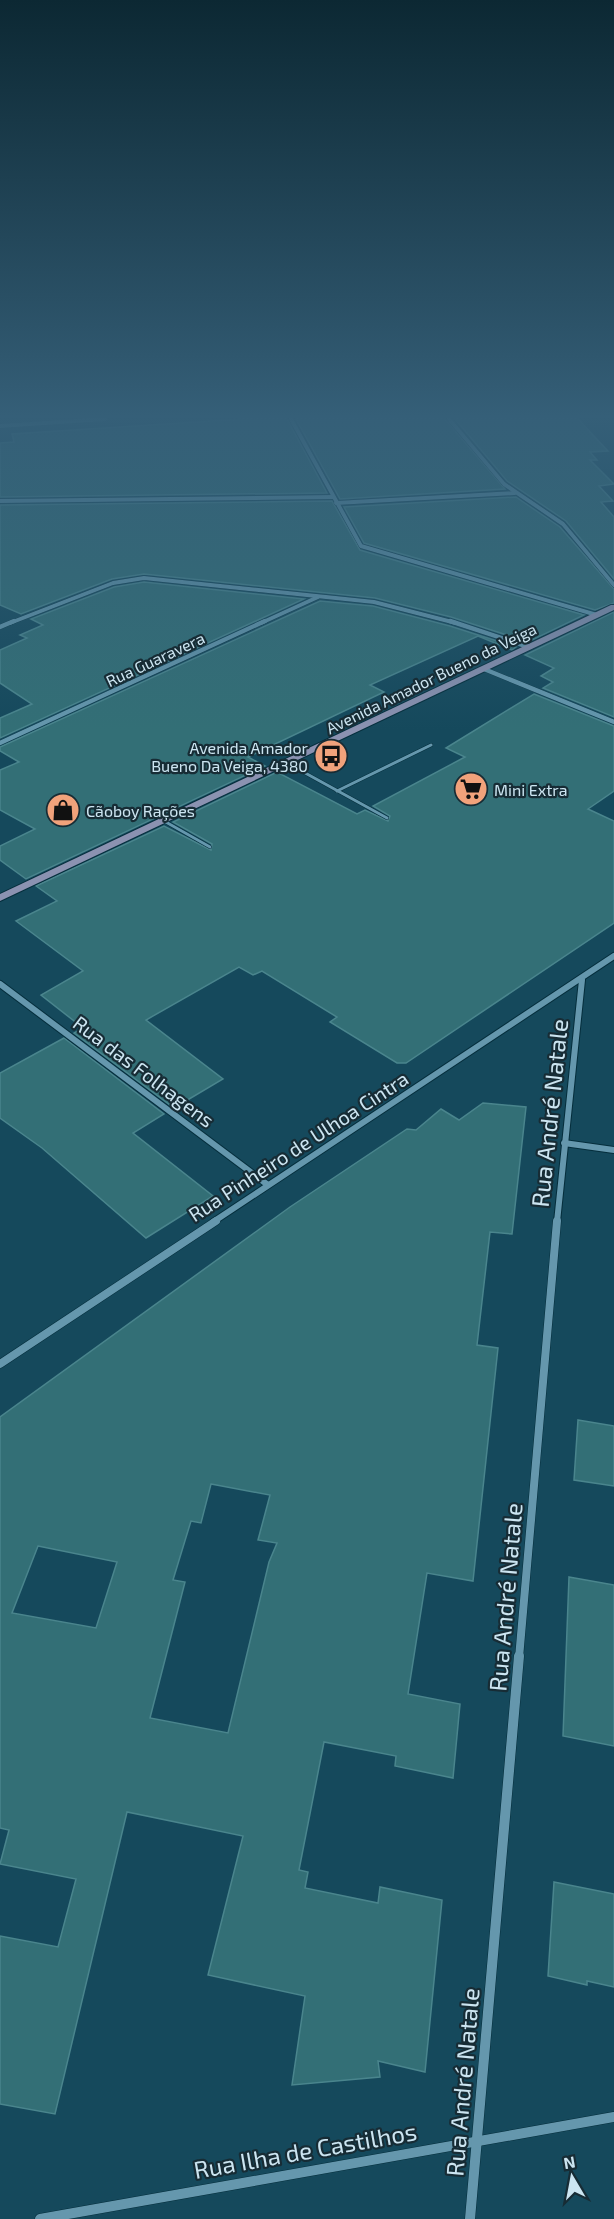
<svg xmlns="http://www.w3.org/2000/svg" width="614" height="2219" font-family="'Exo 2',sans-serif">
	<rect width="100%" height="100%" fill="#15495c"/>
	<!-- building -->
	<g fill="#336f76" stroke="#4a858d" stroke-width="1.5" fill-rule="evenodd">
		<polygon points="244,419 287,419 327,493 0,497 0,443 14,442 12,434"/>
		<polygon points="296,419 445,419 505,489 340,499"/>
		<polygon points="455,419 578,419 608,451 590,452 597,460 590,460 614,484 599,486 613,501 601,502 614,517 614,579 566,521 507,481"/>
		<polygon points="516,497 560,527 614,589 614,603 595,610 364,543 344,507"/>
		<polygon points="332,501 360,550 584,615 528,642 451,617 375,598 144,574 112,579 21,614 0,605 0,505"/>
		<polygon points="144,582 304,599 0,738 0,718 32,704 0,683 0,650 27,638 20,635 43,625 31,619 114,587"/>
		<polygon points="320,601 373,606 450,626 516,647 512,650 478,636 370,685 384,692 248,757 265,766 26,879 0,860 0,846 35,829 0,810 0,770 19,762 0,751 0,747"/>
		<polygon points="614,612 614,717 543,688 553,682 541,676 554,668 525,655"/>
		<polygon points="534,694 614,726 614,791 588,809 614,821 614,923 406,1063 397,1063 330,1022 337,1017 262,971 253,975 239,967 146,1020 223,1079 174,1108 74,1033 83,1028 41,995 83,971 16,921 57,901 36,886 164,826 211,850 212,844 173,822 277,772 357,814 365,810 388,821 390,816 373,806 465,757 446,748"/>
		<polygon points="64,1038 164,1114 133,1133 213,1196 146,1238 42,1148 0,1118 0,1073"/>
		<path d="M 483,1103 L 526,1107 L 512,1234 L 490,1232 L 477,1345 L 498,1348 L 473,1581 L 427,1573 L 408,1694 L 460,1704 L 453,1778 L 395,1766 L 396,1756 L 324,1742 L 299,1870 L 308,1872 L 305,1888 L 378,1903 L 380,1887 L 442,1900 L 425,2072 L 378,2061 L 380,2077 L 292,2085 L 305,1996 L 208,1975 L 243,1836 L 127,1812 L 55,2114 L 0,2104 L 0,1936 L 58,1947 L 76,1879 L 0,1864 L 9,1830 L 0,1828 L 0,1417 L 290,1207 L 407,1129 L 416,1130 L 441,1109 L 459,1120 ZM 211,1484 L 270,1495 L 258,1540 L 277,1543 L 269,1562 L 228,1733 L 150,1718 L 185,1582 L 173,1580 L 191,1521 L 201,1523 ZM 38,1546 L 117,1562 L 96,1628 L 12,1613 Z"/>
		<polygon points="578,1420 614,1426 614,1486 574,1480"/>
		<polygon points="569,1577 614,1585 614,1746 563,1736"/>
		<polygon points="554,1882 614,1894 614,1987 587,1981 587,1985 548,1976"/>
	</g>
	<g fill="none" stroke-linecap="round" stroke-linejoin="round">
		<!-- service casing -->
		<g stroke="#052e3c" stroke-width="4">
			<g id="service">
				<polyline points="287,763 387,818"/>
				<polyline points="337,791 431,745"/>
				<polyline points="164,821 210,847"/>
			</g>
		</g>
		<!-- minor-far4 casing -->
		<g stroke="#052e3c" stroke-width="4.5">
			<g id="minor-far4">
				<polyline points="291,419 361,546 597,615"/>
				<polyline points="449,419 504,484 563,524 614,585"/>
				<polyline points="0,426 105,419"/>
				<polyline points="0,501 333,497"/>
				<polyline points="336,503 515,493"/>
				<polyline points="10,623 113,583 144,578 374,602 456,623"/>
				<polyline points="261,623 318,597"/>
			</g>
		</g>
		<!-- minor-far3 casing -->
		<g stroke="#052e3c" stroke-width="5">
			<g id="minor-far3">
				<polyline points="450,621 529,647"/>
				<polyline points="0,627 14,621"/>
				<polyline points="484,669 614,722"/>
				<polyline points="0,743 265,621"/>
			</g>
		</g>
		<!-- minor-far2 casing -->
		<g stroke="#052e3c" stroke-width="8">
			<g id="minor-far2">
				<polyline points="0,984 268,1185"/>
				<polyline points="564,1143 614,1150"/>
				<polyline points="213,1222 614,956"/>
				<polyline points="557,1222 582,980"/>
			</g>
		</g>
		<!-- minor-far1 casing -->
		<g stroke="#052e3c" stroke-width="9">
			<g id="minor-far1">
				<polyline points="0,1364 216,1221"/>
				<polyline points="519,1658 557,1221"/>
			</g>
		</g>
		<!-- minor casing -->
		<g stroke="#052e3c" stroke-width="11">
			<g id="minor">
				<polyline points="40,2219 614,2117"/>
				<polyline points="470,2219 519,1656"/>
			</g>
		</g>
		<!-- secondary casing -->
		<g stroke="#052e3c" stroke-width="2">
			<polygon id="secondary" points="611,605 614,605 614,610 0,901 0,894"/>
		</g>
		<!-- service -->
		<use href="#service" stroke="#6597ad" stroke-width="3"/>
		<!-- minor-far4 -->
		<use href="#minor-far4" stroke="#6597ad" stroke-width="4"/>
		<!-- minor-far3 -->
		<use href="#minor-far3" stroke="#6597ad" stroke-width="4.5"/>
		<!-- minor-far2 -->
		<use href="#minor-far2" stroke="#6597ad" stroke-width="6"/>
		<!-- minor-far1 -->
		<use href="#minor-far1" stroke="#6597ad" stroke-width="8"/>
		<!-- minor -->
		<use href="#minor" stroke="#6597ad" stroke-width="10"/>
		<!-- secondary -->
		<use href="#secondary" fill="#8b92b1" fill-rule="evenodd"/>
	</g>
	<!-- sky -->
	<linearGradient id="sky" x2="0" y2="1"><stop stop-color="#0c2833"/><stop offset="0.57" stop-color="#355f78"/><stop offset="1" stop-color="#355f78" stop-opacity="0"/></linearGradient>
	<rect width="614" height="730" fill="url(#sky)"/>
	<!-- icons -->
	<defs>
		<g id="bus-disc" transform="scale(1.725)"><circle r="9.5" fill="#f1a27b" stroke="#172c35"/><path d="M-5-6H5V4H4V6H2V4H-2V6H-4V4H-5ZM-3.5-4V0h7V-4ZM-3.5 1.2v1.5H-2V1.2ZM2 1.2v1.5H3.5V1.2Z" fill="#111"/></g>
		<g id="supermarket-disc" transform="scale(1.725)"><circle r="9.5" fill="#f1a27b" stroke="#172c35"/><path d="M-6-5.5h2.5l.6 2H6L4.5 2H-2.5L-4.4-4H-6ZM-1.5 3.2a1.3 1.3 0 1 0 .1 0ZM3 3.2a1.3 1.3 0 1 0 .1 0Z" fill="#111"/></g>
		<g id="shop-disc" transform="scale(1.725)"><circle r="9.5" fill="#f1a27b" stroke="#172c35"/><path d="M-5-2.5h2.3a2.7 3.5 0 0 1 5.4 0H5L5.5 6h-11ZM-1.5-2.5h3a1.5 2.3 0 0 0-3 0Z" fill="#111"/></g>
	</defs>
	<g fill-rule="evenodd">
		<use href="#bus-disc" x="331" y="756"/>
		<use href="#supermarket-disc" x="471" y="789"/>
		<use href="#shop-disc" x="63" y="810"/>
	</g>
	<g text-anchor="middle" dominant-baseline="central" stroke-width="4.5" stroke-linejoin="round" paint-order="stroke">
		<!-- far-street labels -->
		<g font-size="16" fill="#cce5f1" stroke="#172c35">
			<text transform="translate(155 659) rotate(-25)">Rua Guaravera</text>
			<text transform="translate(431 678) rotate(-26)">Avenida Amador Bueno da Veiga</text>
		</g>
		<!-- far-poi labels -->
		<g font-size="16" fill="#cce5f1" stroke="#172c35" text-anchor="start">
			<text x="308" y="747" text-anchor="end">Avenida Amador<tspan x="308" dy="18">Bueno Da Veiga, 4380</tspan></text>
			<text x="494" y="789">Mini Extra</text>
			<text x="86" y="810">Cãoboy Rações</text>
		</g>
		<!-- street labels -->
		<g font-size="20" fill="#cce5f1" stroke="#172c35">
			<text transform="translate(144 1071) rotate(37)">Rua das Folhagens</text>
			<text transform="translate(298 1146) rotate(-33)">Rua Pinheiro de Ulhoa Cintra</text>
		</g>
		<!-- near-street labels -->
		<g font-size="24" fill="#cce5f1" stroke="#172c35">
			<text transform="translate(549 1113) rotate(-84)">Rua André Natale</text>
			<text transform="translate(505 1597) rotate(-85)">Rua André Natale</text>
			<text transform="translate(462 2082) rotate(-85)">Rua André Natale</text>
			<text transform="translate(305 2150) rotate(-10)">Rua Ilha de Castilhos</text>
		</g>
	</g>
	<!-- north arrow -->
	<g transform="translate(572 2177) rotate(350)" stroke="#172c35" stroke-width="4.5" paint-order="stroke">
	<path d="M0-4.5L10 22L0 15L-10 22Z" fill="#cce5f1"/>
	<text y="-9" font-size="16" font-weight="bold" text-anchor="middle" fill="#cce5f1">N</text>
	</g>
</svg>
